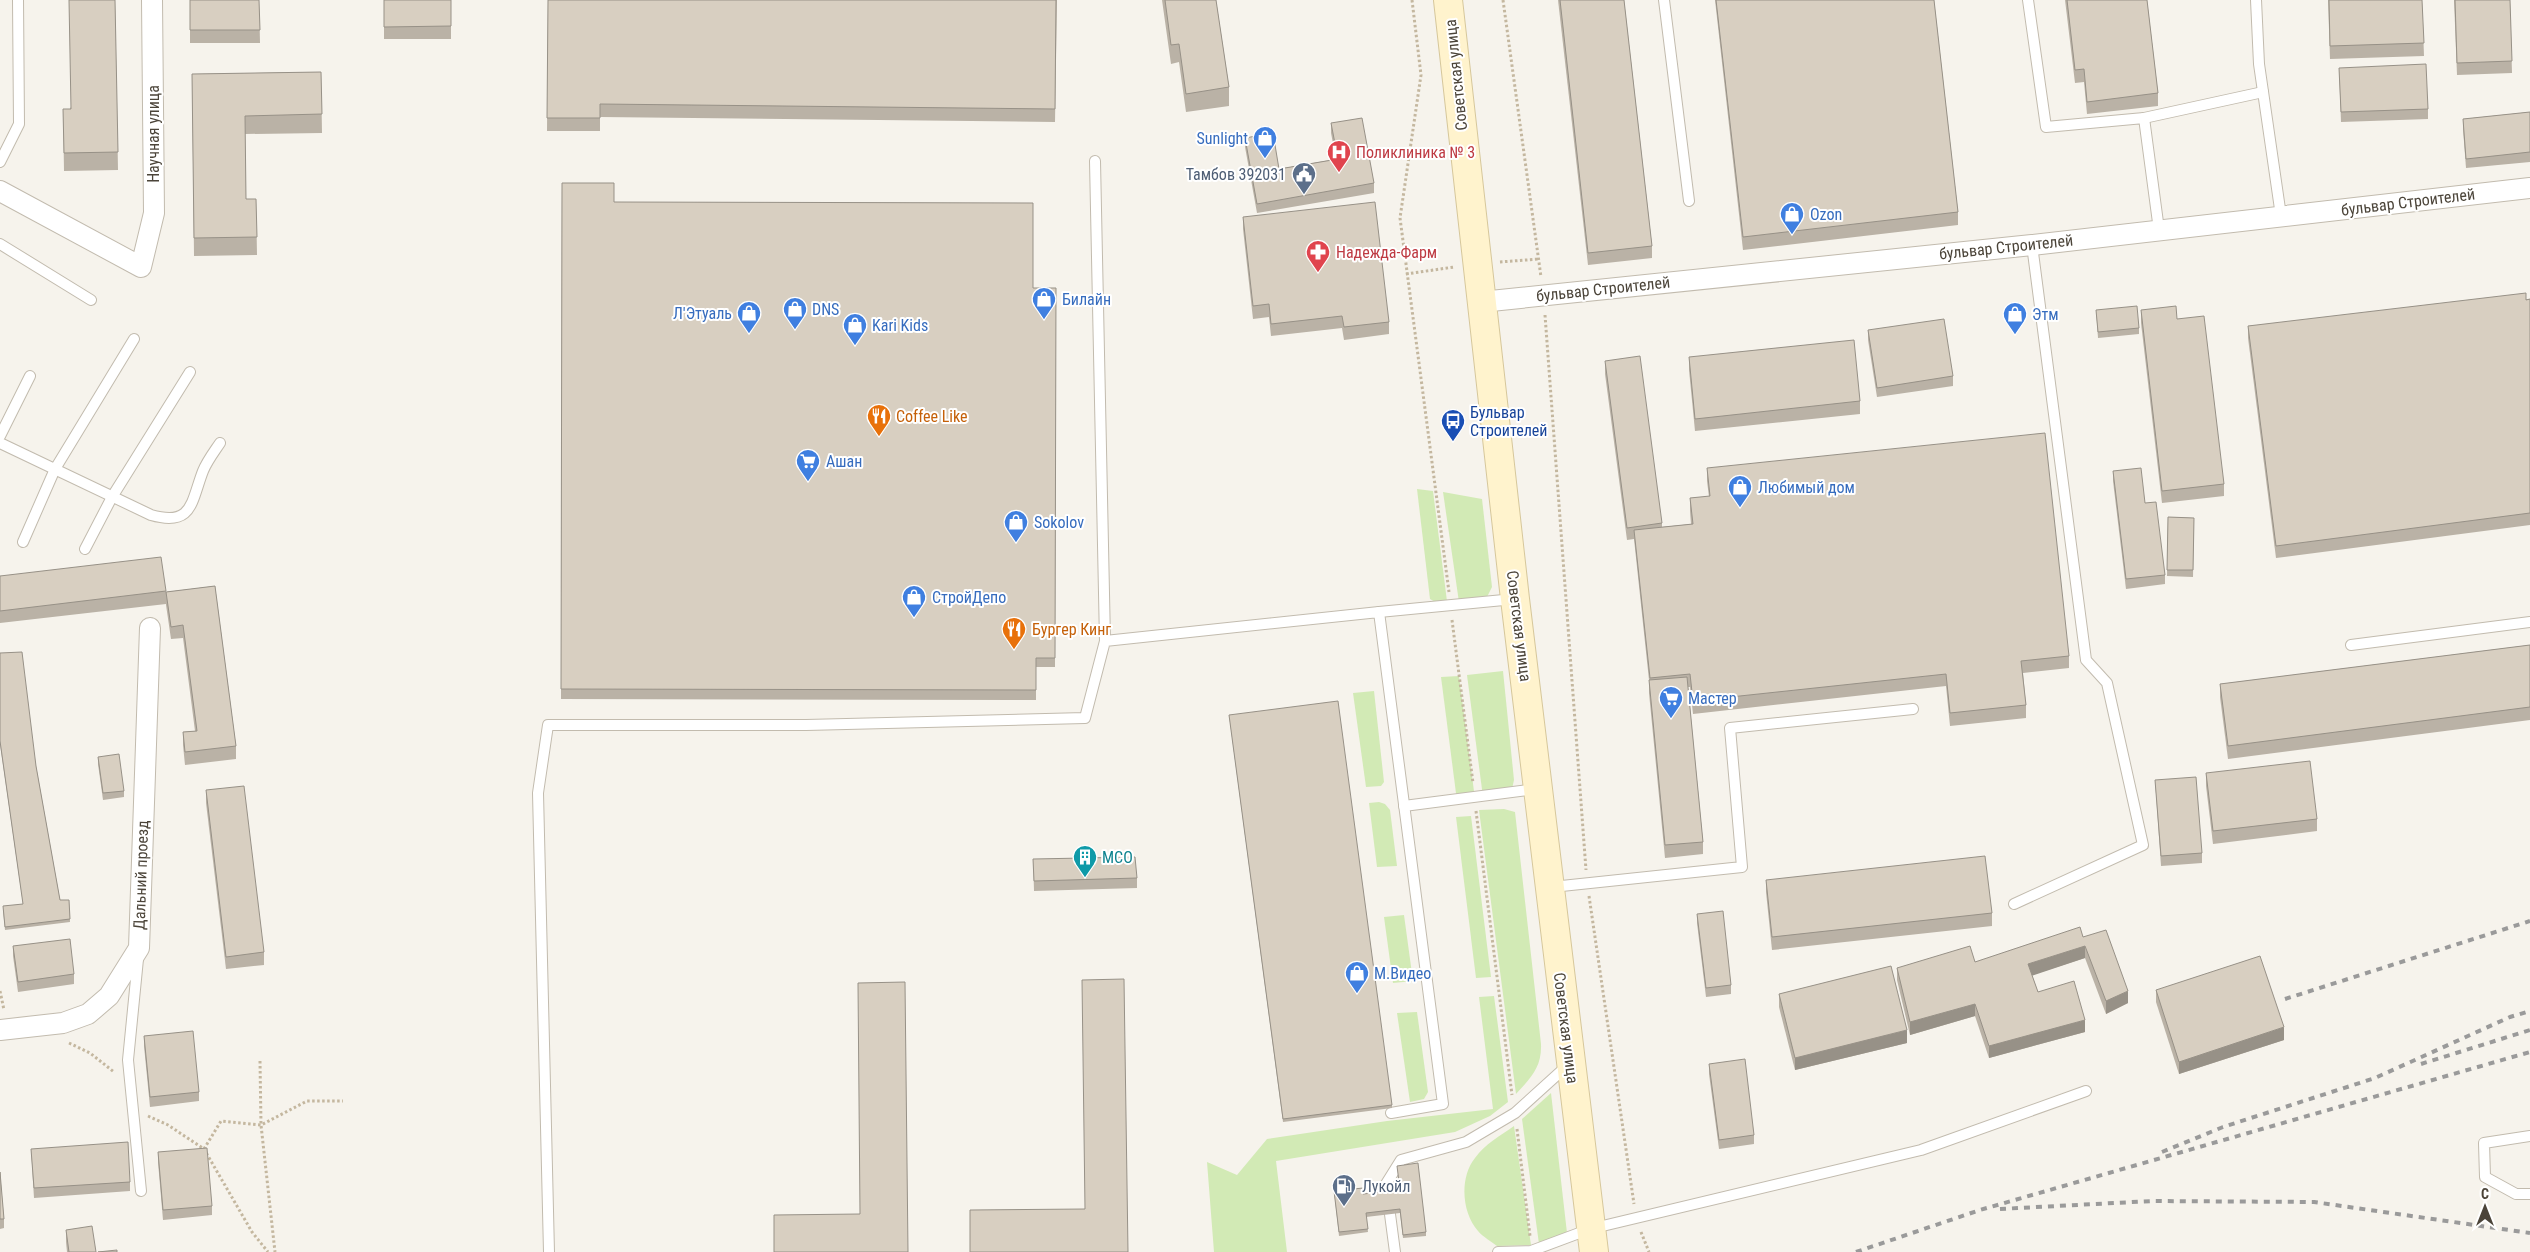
<svg xmlns="http://www.w3.org/2000/svg" width="2530" height="1252" font-family="'Roboto Condensed',sans-serif">
	<rect width="100%" height="100%" fill="#f6f3ec"/>
	<!-- green -->
	<g fill="#d2eab5">
		<polygon points="1417,489 1433,491 1448,609 1430,599"/>
		<polygon points="1443,492 1482,499 1492,587 1485,601 1460,609"/>
		<polygon points="1503,671 1514,780 1512,789 1483,797 1467,675"/>
		<polygon points="1459,676 1475,799 1457,801 1441,677"/>
		<polygon points="1374,691 1384,782 1381,786 1366,787 1353,693"/>
		<polygon points="1379,802 1385,804 1390,810 1397,866 1377,867 1369,803"/>
		<path d="M 1504,809 L 1515,812 L 1541,1044 C 1542,1067 1531,1078 1516,1094 L 1479,810 Z"/>
		<polygon points="1471,816 1491,977 1476,978 1456,817"/>
		<polygon points="1404,915 1413,981 1393,983 1384,917"/>
		<polygon points="1494,996 1508,1102 1490,1116 1455,1132 1276,1161 1287,1252 1214,1252 1207,1162 1237,1175 1267,1139 1387,1121 1493,1109 1479,997"/>
		<polygon points="1417,1012 1428,1092 1424,1099 1410,1102 1397,1013"/>
		<polygon points="1551,1093 1567,1233 1539,1244 1522,1119"/>
		<path d="M 1514,1126 L 1531,1245 L 1497,1246 C 1491,1241 1483,1237 1478,1231 C 1462,1213 1459,1178 1475,1158 C 1485,1144 1500,1136 1514,1126 Z"/>
	</g>
	<g fill="none" stroke-linecap="round" stroke-linejoin="round">
		<!-- service casing -->
		<g stroke="#c2bbae" stroke-width="12">
			<g id="service">
				<polyline points="1664,0 1689,201"/>
				<polyline points="2028,0 2046,127 2144,118 2159,230"/>
				<polyline points="2256,0 2259,64 2281,216"/>
				<polyline points="2144,118 2263,92"/>
				<polyline points="1095,161 1105,641"/>
				<polyline points="0,162 19,124 18,0"/>
				<polyline points="0,244 91,300"/>
				<polyline points="0,436 30,376"/>
				<path d="M 0,443 L 151,515 C 193,527 191,502 203,471 C 207,461 214,452 220,443"/>
				<polyline points="23,542 55,469 134,339"/>
				<polyline points="85,549 112,497 190,372"/>
				<polyline points="1379,612 1514,599"/>
				<polyline points="2351,645 2530,622"/>
				<polyline points="1404,806 1536,789"/>
				<polyline points="1552,887 1742,867 1730,728 1913,709"/>
				<polyline points="2014,904 2143,845 2107,683 2086,660 2032,245"/>
				<polyline points="138,959 128,1060 141,1191"/>
				<polyline points="2530,1136 2484,1143 2485,1177 2516,1194 2530,1194"/>
				<polyline points="549,1252 538,793 548,725 806,725 1085,718 1105,641 1379,612 1443,1104 1391,1113"/>
				<polyline points="1395,1252 1386,1184 1401,1160 1466,1142 1515,1113 1568,1065"/>
				<polyline points="1498,1252 1531,1251 1590,1229 1921,1150 2086,1091"/>
			</g>
		</g>
		<!-- minor casing -->
		<g stroke="#c2bbae" stroke-width="22">
			<g id="minor">
				<polyline points="0,191 141,267 154,213 152,0"/>
				<polyline points="1481,302 2032,245 2530,188"/>
				<polyline points="0,1030 63,1023 88,1014 109,996 139,948 150,628"/>
			</g>
		</g>
		<!-- secondary casing -->
		<g stroke="#d6c79b" stroke-width="30">
			<polyline id="secondary" points="1448,0 1515,599 1594,1252"/>
		</g>
		<!-- path -->
		<g stroke="#c4b79f" stroke-width="3" stroke-dasharray="2.5 2.5" stroke-linecap="butt">
			<polyline points="1412,0 1421,75 1400,218 1449,592"/>
			<polyline points="1503,0 1541,277"/>
			<polyline points="1500,262 1539,259"/>
			<polyline points="1406,274 1454,267"/>
			<polyline points="1545,315 1586,870"/>
			<polyline points="1452,620 1473,783"/>
			<polyline points="1476,811 1512,1095"/>
			<polyline points="1589,896 1634,1204"/>
			<polyline points="0,991 4,1010"/>
			<polyline points="69,1043 90,1053 114,1072"/>
			<polyline points="260,1061 261,1125 275,1252"/>
			<polyline points="148,1116 168,1125 204,1149 252,1232 268,1252"/>
			<polyline points="1517,1129 1530,1236"/>
			<polyline points="204,1149 221,1121 261,1125 307,1101 343,1101"/>
			<polyline points="1641,1232 1649,1252"/>
		</g>
		<!-- service -->
		<use href="#service" stroke="#fff" stroke-width="10"/>
		<!-- minor -->
		<use href="#minor" stroke="#fff" stroke-width="20"/>
		<!-- secondary -->
		<use href="#secondary" stroke="#fff3cd" stroke-width="28"/>
		<!-- rail -->
		<g stroke="#9a9a9a" stroke-width="4" stroke-dasharray="6 6" stroke-linecap="butt">
			<polyline points="2285,999 2530,921"/>
			<polyline points="2421,1064 2530,1030"/>
			<polyline points="2162,1152 2223,1127 2375,1078 2510,1017 2530,1011"/>
			<polyline points="2000,1209 2153,1201 2314,1202 2530,1233"/>
			<polyline points="1856,1252 1980,1210 2530,1052"/>
		</g>
	</g>
	<!-- wall -->
	<g fill="#bab2a6">
		<polygon points="115,0 118,170 64,171 63,109 70,109"/>
		<polygon points="190,0 259,0 260,43 190,43"/>
		<rect x="384" y="0" width="67" height="39"/>
		<polygon points="548,0 1057,0 1055,122 600,117 600,131 547,131"/>
		<polygon points="1162,0 1216,0 1229,87 1229,106 1186,112 1179,62 1171,64"/>
		<polygon points="1558,0 1624,0 1652,246 1652,258 1588,265"/>
		<polygon points="1715,0 1934,0 1958,212 1958,225 1743,250"/>
		<polygon points="2065,0 2147,0 2158,93 2158,106 2087,114 2084,82 2075,83"/>
		<polygon points="2328,0 2422,0 2424,56 2330,59"/>
		<polygon points="2454,0 2510,0 2512,73 2457,75"/>
		<polygon points="2339,68 2428,109 2428,119 2341,122"/>
		<polygon points="321,72 322,133 245,134 246,199 256,199 257,255 194,256 192,74"/>
		<polygon points="2530,112 2530,162 2466,168 2463,129 2463,119"/>
		<polygon points="1331,123 1374,183 1374,193 1257,213 1245,147 1245,138 1279,169 1336,159 1331,133"/>
		<polygon points="562,183 614,202 1033,288 1056,288 1055,667 1036,667 1036,700 561,699"/>
		<polygon points="1243,217 1389,322 1389,334 1344,340 1342,328 1271,336 1269,317 1253,319 1243,229"/>
		<polygon points="2530,299 2530,525 2276,558 2248,338 2248,326"/>
		<polygon points="2096,310 2139,328 2139,334 2098,338"/>
		<polygon points="2141,310 2224,484 2224,496 2162,503 2141,323"/>
		<polygon points="1868,330 1953,376 1953,386 1877,397 1868,340"/>
		<polygon points="1689,357 1860,401 1860,414 1695,431 1689,370"/>
		<polygon points="1605,361 1662,523 1662,527 1691,524 1690,511 1690,498 1709,497 1707,481 1707,468 2069,656 2069,668 2023,673 2026,705 2026,718 1950,726 1946,686 1693,714 1690,687 1688,687 1703,842 1703,854 1665,858 1649,693 1649,680 1634,539 1627,540 1605,374"/>
		<polygon points="2113,471 2165,575 2165,584 2126,589 2113,481"/>
		<polygon points="2168,517 2194,518 2193,577 2167,576"/>
		<polygon points="0,576 166,591 166,604 0,623"/>
		<polygon points="215,586 236,746 236,759 185,765 183,745 183,732 195,731 183,638 171,639 166,605 166,592"/>
		<polygon points="2530,645 2530,720 2228,759 2220,697 2220,684"/>
		<polygon points="0,653 36,766 60,900 69,900 70,922 5,930 3,910 23,904 0,744"/>
		<polygon points="1229,715 1392,1105 1392,1108 1283,1122"/>
		<polygon points="98,757 124,791 124,797 103,800 98,764"/>
		<polygon points="2206,773 2317,819 2317,831 2213,844 2206,786"/>
		<polygon points="2155,780 2202,853 2202,863 2161,866"/>
		<polygon points="206,790 264,952 264,965 226,969 206,803"/>
		<polygon points="1033,859 1137,878 1137,888 1034,891"/>
		<polygon points="1766,880 1992,913 1992,926 1772,950 1766,892"/>
		<polygon points="1697,914 1731,985 1731,994 1706,997 1697,923"/>
		<polygon points="2083,937 2128,1003 2106,1014 2085,958 2032,975 2038,992 2085,1032 1989,1058 1975,1016 1910,1035 1897,980 1897,968 1975,962"/>
		<polygon points="13,946 74,974 74,984 18,992 13,956"/>
		<polygon points="2156,990 2284,1040 2179,1074 2156,1002"/>
		<polygon points="1779,994 1907,1043 1795,1070 1779,1007"/>
		<polygon points="144,1036 199,1092 199,1101 150,1107 144,1046"/>
		<polygon points="1709,1064 1754,1135 1754,1144 1719,1149 1709,1074"/>
		<polygon points="31,1149 130,1182 130,1191 34,1198"/>
		<polygon points="158,1152 212,1206 212,1215 163,1220 158,1162"/>
		<polygon points="0,1172 4,1219 4,1228 0,1229"/>
		<polygon points="1400,1190 1426,1232 1426,1236 1403,1238 1400,1213 1366,1217 1368,1232 1339,1236 1334,1191 1363,1194"/>
		<polygon points="66,1230 96,1252 67,1252 66,1242"/>
	</g>
	<!-- shaded-wall -->
	<g fill="#979187">
		<polygon points="2085,946 2085,958 2028,977 2028,964"/>
		<polygon points="2128,991 2128,1003 2106,1014 2106,1001"/>
		<polygon points="1975,1004 1975,1016 1910,1035 1910,1022"/>
		<polygon points="2085,1020 2085,1032 1989,1058 1989,1046"/>
		<polygon points="2284,1027 2284,1040 2179,1074 2179,1062"/>
		<polygon points="1907,1030 1907,1043 1795,1070 1795,1058"/>
	</g>
	<!-- building -->
	<g fill="#d8cfc1" stroke="#979187">
		<polygon points="69,0 115,0 118,152 64,153 63,109 71,109"/>
		<polygon points="190,0 259,0 260,30 190,30"/>
		<polygon points="384,0 451,0 451,26 384,27"/>
		<polygon points="548,0 1056,0 1055,109 600,104 600,118 547,118"/>
		<polygon points="1165,0 1216,0 1229,87 1186,94 1179,44 1171,45"/>
		<polygon points="1560,0 1624,0 1652,246 1588,253"/>
		<polygon points="1716,0 1934,0 1958,212 1743,237"/>
		<polygon points="2067,0 2147,0 2158,93 2087,102 2084,69 2075,70"/>
		<polygon points="2329,0 2422,0 2424,43 2330,46"/>
		<polygon points="2455,0 2510,0 2512,61 2457,63"/>
		<polygon points="2426,64 2428,109 2341,112 2339,68"/>
		<polygon points="321,72 322,114 245,116 246,199 256,199 257,237 194,238 192,74"/>
		<polygon points="2530,112 2530,152 2466,159 2463,119"/>
		<polygon points="1362,118 1374,183 1257,204 1245,138 1273,133 1279,169 1338,159 1331,123"/>
		<polygon points="562,183 614,183 614,202 1033,203 1033,288 1056,288 1055,658 1036,658 1036,690 561,689"/>
		<polygon points="1375,202 1389,322 1344,327 1342,316 1271,324 1269,304 1253,306 1243,217"/>
		<polygon points="2526,293 2526,300 2530,299 2530,513 2276,546 2248,326"/>
		<polygon points="2137,306 2139,328 2098,332 2096,310"/>
		<polygon points="2176,306 2177,319 2204,316 2224,484 2162,491 2141,310"/>
		<polygon points="1944,319 1953,376 1877,388 1868,330"/>
		<polygon points="1854,340 1860,401 1695,419 1689,357"/>
		<polygon points="1640,356 1662,523 1627,528 1605,361"/>
		<polygon points="2045,433 2069,656 2021,661 2026,705 1950,713 1946,674 1693,701 1690,674 1650,678 1634,530 1693,524 1690,498 1710,496 1707,468"/>
		<polygon points="2141,468 2145,503 2156,502 2165,575 2126,579 2113,471"/>
		<polygon points="2168,517 2194,518 2193,570 2167,570"/>
		<polygon points="161,557 166,591 0,611 0,576"/>
		<polygon points="215,586 236,746 185,752 183,732 197,731 183,625 171,627 166,592"/>
		<polygon points="2530,645 2530,707 2228,746 2220,684"/>
		<polygon points="22,652 36,766 60,900 69,900 70,919 5,927 3,906 23,904 0,741 0,653"/>
		<polygon points="1687,677 1703,842 1665,845 1649,680"/>
		<polygon points="1338,701 1392,1105 1283,1119 1229,715"/>
		<polygon points="119,754 124,791 103,793 98,757"/>
		<polygon points="2310,761 2317,819 2213,831 2206,773"/>
		<polygon points="2196,777 2202,853 2161,856 2155,780"/>
		<polygon points="244,786 264,952 226,957 206,790"/>
		<polygon points="1985,856 1992,913 1772,937 1766,880"/>
		<polygon points="1135,857 1137,878 1034,881 1033,859"/>
		<polygon points="1723,911 1731,985 1706,988 1697,914"/>
		<polygon points="2080,927 2083,937 2106,930 2128,991 2106,1001 2085,946 2028,964 2038,992 2074,981 2085,1020 1989,1046 1975,1004 1910,1022 1897,968 1970,946 1975,962"/>
		<polygon points="70,939 74,974 18,982 13,946"/>
		<polygon points="2260,956 2284,1027 2179,1062 2156,990"/>
		<polygon points="1891,966 1907,1030 1795,1058 1779,994"/>
		<polygon points="1124,979 1128,1252 970,1252 970,1210 1085,1209 1082,980"/>
		<polygon points="905,982 908,1252 774,1252 774,1215 860,1214 858,983"/>
		<polygon points="193,1031 199,1092 150,1097 144,1036"/>
		<polygon points="1745,1059 1754,1135 1719,1140 1709,1064"/>
		<polygon points="128,1142 130,1182 34,1188 31,1149"/>
		<polygon points="207,1148 212,1206 163,1210 158,1152"/>
		<polygon points="1418,1163 1426,1232 1403,1235 1400,1209 1366,1213 1368,1229 1339,1232 1334,1191 1363,1188 1363,1194 1400,1190 1397,1166"/>
		<polygon points="0,1172 4,1219 0,1219"/>
		<polygon points="92,1226 96,1252 69,1252 66,1230"/>
		<polygon points="117,1250 117,1252 98,1252"/>
	</g>
	<!-- icons -->
	<defs>
		<g id="shop-pin" transform="scale(1.25)"><path d="M0 17L-7.5 6A9.5 9.5 0 1 1 7.5 6Z" fill="#3f7fe0" stroke="#fff"/><path d="M-5-2.5h2.3a2.7 3.5 0 0 1 5.4 0H5L5.5 6h-11ZM-1.5-2.5h3a1.5 2.3 0 0 0-3 0Z" fill="#fff"/></g>
		<g id="hospital-pin" transform="scale(1.25)"><path d="M0 17L-7.5 6A9.5 9.5 0 1 1 7.5 6Z" fill="#e0444e" stroke="#fff"/><path d="M-5-5h3v3.5h4V-5h3V5h-3V1.5h-4V5h-3Z" fill="#fff"/></g>
		<g id="civic-pin" transform="scale(1.25)"><path d="M0 17L-7.5 6A9.5 9.5 0 1 1 7.5 6Z" fill="#5c6f8a" stroke="#fff"/><path d="M-.6-6.5H3V-4.5H.6V-3L4-1V1h2V6H-6V1h2V-1L-.6-3ZM-1.2 2.5V6h2.4V2.5Z" fill="#fff"/></g>
		<g id="pharmacy-pin" transform="scale(1.25)"><path d="M0 17L-7.5 6A9.5 9.5 0 1 1 7.5 6Z" fill="#e0444e" stroke="#fff"/><path d="M-2-6h4v4h4v4h-4v4h-4v-4h-4v-4h4Z" fill="#fff"/></g>
		<g id="restaurant-pin" transform="scale(1.25)"><path d="M0 17L-7.5 6A9.5 9.5 0 1 1 7.5 6Z" fill="#e8710a" stroke="#fff"/><path d="M-5-6h1v4h1v-4h1v4h1v-4h1v5L-1.5 .5V6h-2V.5L-5-1ZM5-6V6H3V1.5H1.5Q1.5-4 5-6Z" fill="#fff"/></g>
		<g id="bus-pin" transform="scale(1.25)"><path d="M0 17L-7.5 6A9.5 9.5 0 1 1 7.5 6Z" fill="#1a4fb4" stroke="#fff"/><path d="M-5-6H5V4H4V6H2V4H-2V6H-4V4H-5ZM-3.5-4V0h7V-4ZM-3.5 1.2v1.5H-2V1.2ZM2 1.2v1.5H3.5V1.2Z" fill="#fff"/></g>
		<g id="supermarket-pin" transform="scale(1.25)"><path d="M0 17L-7.5 6A9.5 9.5 0 1 1 7.5 6Z" fill="#3f7fe0" stroke="#fff"/><path d="M-6-5.5h2.5l.6 2H6L4.5 2H-2.5L-4.4-4H-6ZM-1.5 3.2a1.3 1.3 0 1 0 .1 0ZM3 3.2a1.3 1.3 0 1 0 .1 0Z" fill="#fff"/></g>
		<g id="building-pin" transform="scale(1.25)"><path d="M0 17L-7.5 6A9.5 9.5 0 1 1 7.5 6Z" fill="#0f9aa8" stroke="#fff"/><path d="M-4-6H4V6H1V3H-1V6H-4ZM-2.5-4.3h1.7v1.8h-1.7ZM.8-4.3h1.7v1.8H.8ZM-2.5-1h1.7V.8h-1.7ZM.8-1h1.7V.8H.8Z" fill="#fff"/></g>
		<g id="fuel-pin" transform="scale(1.25)"><path d="M0 17L-7.5 6A9.5 9.5 0 1 1 7.5 6Z" fill="#5c6f8a" stroke="#fff"/><path d="M-5.5-6h7V0h2V4h1.3V-2.5L3-4.5l.8-.8L6-3V5H2.5V1h-1V6h-7ZM-4.2-4.7v3.2H.2V-4.7Z" fill="#fff"/></g>
	</defs>
	<g fill-rule="evenodd">
		<use href="#shop-pin" x="1265" y="138"/>
		<use href="#hospital-pin" x="1339" y="152"/>
		<use href="#civic-pin" x="1304" y="174"/>
		<use href="#shop-pin" x="1792" y="214"/>
		<use href="#pharmacy-pin" x="1318" y="252"/>
		<use href="#shop-pin" x="1044" y="299"/>
		<use href="#shop-pin" x="795" y="309"/>
		<use href="#shop-pin" x="749" y="313"/>
		<use href="#shop-pin" x="2015" y="314"/>
		<use href="#shop-pin" x="855" y="325"/>
		<use href="#restaurant-pin" x="879" y="416"/>
		<use href="#bus-pin" x="1453" y="421"/>
		<use href="#supermarket-pin" x="808" y="461"/>
		<use href="#shop-pin" x="1740" y="487"/>
		<use href="#shop-pin" x="1016" y="522"/>
		<use href="#shop-pin" x="914" y="597"/>
		<use href="#restaurant-pin" x="1014" y="629"/>
		<use href="#supermarket-pin" x="1671" y="698"/>
		<use href="#building-pin" x="1085" y="857"/>
		<use href="#shop-pin" x="1357" y="973"/>
		<use href="#fuel-pin" x="1344" y="1186"/>
	</g>
	<g text-anchor="middle" dominant-baseline="central" stroke-width="4" stroke-linejoin="round" paint-order="stroke">
		<!-- street labels -->
		<g font-size="16" fill="#4b4439" stroke="#fff">
			<text transform="translate(1456 75) rotate(-96)">Советская улица</text>
			<text transform="translate(153 134) rotate(-90)">Научная улица</text>
			<text transform="translate(2408 202) rotate(-7)">бульвар Строителей</text>
			<text transform="translate(2006 247) rotate(-6)">бульвар Строителей</text>
			<text transform="translate(1603 289) rotate(-6)">бульвар Строителей</text>
			<text transform="translate(1519 626) rotate(83)">Советская улица</text>
			<text transform="translate(141 875) rotate(-88)">Дальний проезд</text>
			<text transform="translate(1566 1028) rotate(83)">Советская улица</text>
		</g>
		<!-- shop labels -->
		<g font-size="16" fill="#366cbe" stroke="#fff" text-anchor="start">
			<text x="1248" y="138" text-anchor="end">Sunlight</text>
			<text x="1810" y="214">Ozon</text>
			<text x="1062" y="299">Билайн</text>
			<text x="812" y="309">DNS</text>
			<text x="732" y="313" text-anchor="end">Л'Этуаль</text>
			<text x="2032" y="314">Этм</text>
			<text x="872" y="325">Kari Kids</text>
			<text x="826" y="461">Ашан</text>
			<text x="1758" y="487">Любимый дом</text>
			<text x="1034" y="522">Sokolov</text>
			<text x="932" y="597">СтройДепо</text>
			<text x="1688" y="698">Мастер</text>
			<text x="1374" y="973">М.Видео</text>
		</g>
		<!-- health labels -->
		<g font-size="16" fill="#be3a42" stroke="#fff" text-anchor="start">
			<text x="1356" y="152">Поликлиника № 3</text>
			<text x="1336" y="252">Надежда-Фарм</text>
		</g>
		<!-- service labels -->
		<g font-size="16" fill="#4e5e75" stroke="#fff" text-anchor="end">
			<text x="1286" y="174">Тамбов 392031</text>
			<text x="1362" y="1186" text-anchor="start">Лукойл</text>
		</g>
		<!-- transit labels -->
		<g font-size="16" fill="#164399" stroke="#fff" text-anchor="start">
			<text x="1470" y="412">Бульвар<tspan x="1470" dy="18">Строителей</tspan></text>
		</g>
		<!-- food labels -->
		<g font-size="16" fill="#c56008" stroke="#fff" text-anchor="start">
			<text x="896" y="416">Coffee Like</text>
			<text x="1032" y="629">Бургер Кинг</text>
		</g>
		<!-- culture labels -->
		<g font-size="16" fill="#0d838f" stroke="#fff" text-anchor="start">
			<text x="1102" y="857">МСО</text>
		</g>
	</g>
	<!-- north arrow -->
	<g transform="translate(2485 1207)" stroke="#ffffff" stroke-width="4" paint-order="stroke">
	<path d="M0-4L9 19L0 12L-9 19Z" fill="#4b4439"/>
	<text y="-8" font-size="14" font-weight="bold" text-anchor="middle" fill="#4b4439">С</text>
	</g>
</svg>
